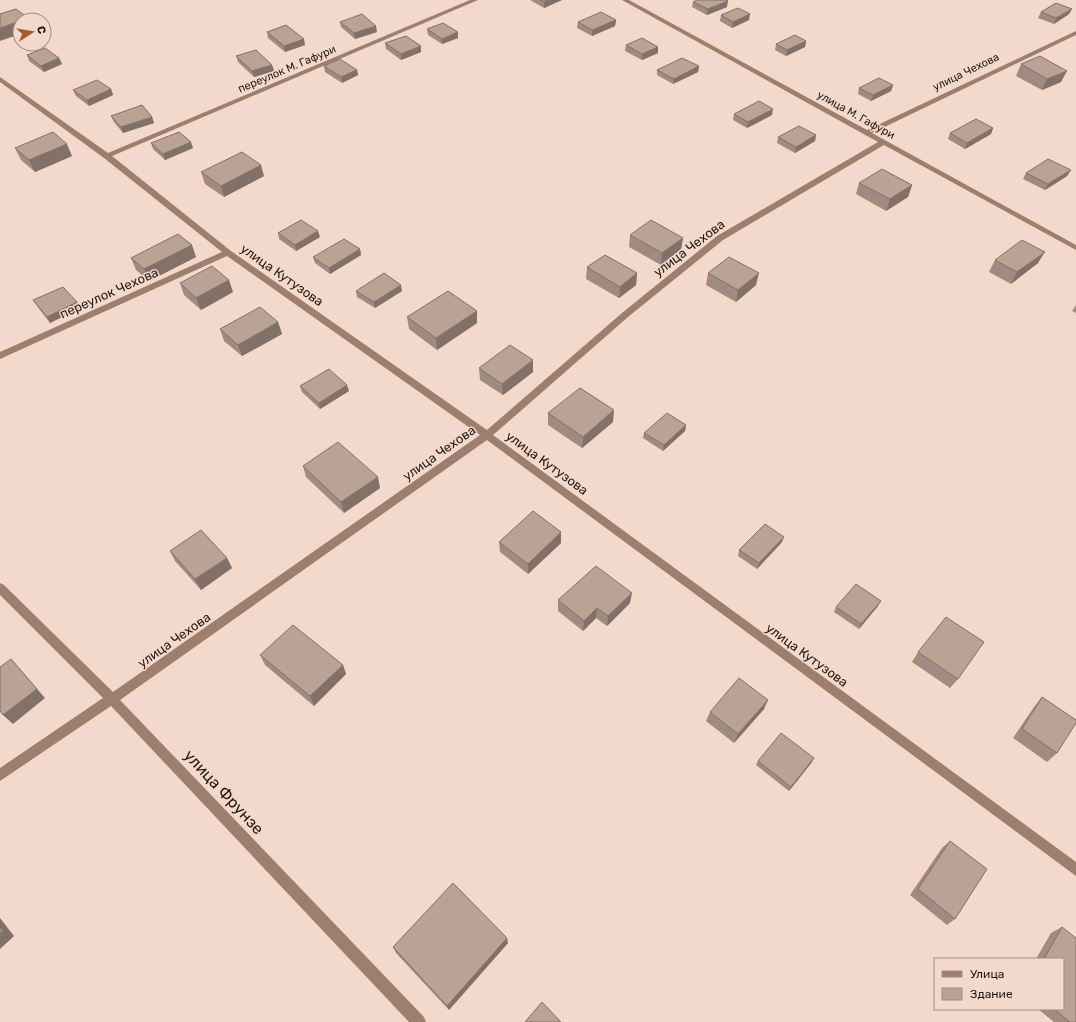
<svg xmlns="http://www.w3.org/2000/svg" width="1076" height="1022" font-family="Rubik,sans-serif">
	<rect width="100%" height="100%" fill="#f2d9cb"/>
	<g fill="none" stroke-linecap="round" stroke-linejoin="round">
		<!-- minor -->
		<polygon fill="#9e7e6c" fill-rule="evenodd" points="470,0 478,0 112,156 231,251 487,430 622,313 717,236 878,142 622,0 629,0 867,130 1076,31 1076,35 872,133 1076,245 1076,250 884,145 723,240 628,317 493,435 1076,862 1076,876 487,440 120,700 424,1017 426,1022 409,1022 111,706 0,781 0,768 103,698 0,595 0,583 4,585 113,692 480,435 227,256 0,359 0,352 222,252 104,158 0,82 0,77 108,153"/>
	</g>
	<!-- wall -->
	<g fill="#a08b80">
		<polygon points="530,0 562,0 544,8"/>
		<polygon points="693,2 727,7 707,15 692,7"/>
		<polygon points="1072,9 1069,14 1054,24 1038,18 1041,12"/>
		<polygon points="721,15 749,20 732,28 720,21"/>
		<polygon points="616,20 615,26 592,36 577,28 578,22"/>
		<polygon points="340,22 377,32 355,39 341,27"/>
		<polygon points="427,29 458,38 442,44 428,35"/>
		<polygon points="267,32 305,45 285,52 268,38"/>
		<polygon points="806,41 805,47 786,56 775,50 776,44"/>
		<polygon points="385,43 421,52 401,60 386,49"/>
		<polygon points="626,45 658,47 658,53 642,60 625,51"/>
		<polygon points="27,55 59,58 62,64 44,72 29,61"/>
		<polygon points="236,56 272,65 274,71 254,77 238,62"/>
		<polygon points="1021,64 1061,82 1042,90 1016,76"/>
		<polygon points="324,66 357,70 358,75 342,83 325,72"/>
		<polygon points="699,66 698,72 673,84 657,75 657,70"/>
		<polygon points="893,85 891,91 871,101 858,94 859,88"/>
		<polygon points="111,89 113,95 89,106 76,96 73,90"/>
		<polygon points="734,114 772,115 747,128 733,120"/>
		<polygon points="111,116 152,117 154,123 123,133 114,122"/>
		<polygon points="993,128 991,134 965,149 948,139 950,133"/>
		<polygon points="816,135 815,141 795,153 777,143 778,137"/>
		<polygon points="151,143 193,148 165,160 153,149"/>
		<polygon points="15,148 72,156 35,172 21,160"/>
		<polygon points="1071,170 1067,176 1045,190 1023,179 1026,173"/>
		<polygon points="201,172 264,176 224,197 205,184"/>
		<polygon points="859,183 912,185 908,197 886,211 856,194"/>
		<polygon points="278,233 320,237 296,251 279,239"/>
		<polygon points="630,235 683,238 681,249 661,265 629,247"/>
		<polygon points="360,249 361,255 330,274 315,263 313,257"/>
		<polygon points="196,257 149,281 136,270 131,258"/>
		<polygon points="995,260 1038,263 1011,284 989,272"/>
		<polygon points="587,267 637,273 636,285 619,298 586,279"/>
		<polygon points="708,273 756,285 736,302 706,285"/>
		<polygon points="180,283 233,292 201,310 184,295"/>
		<polygon points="356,291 402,291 375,308 357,297"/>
		<polygon points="33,300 77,302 80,308 50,323 37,306"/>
		<polygon points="1076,305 1076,313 1072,311"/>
		<polygon points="477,311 477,323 437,350 409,329 407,317"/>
		<polygon points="278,322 282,334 242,356 224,341 220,329"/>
		<polygon points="479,368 533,372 503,395 480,380"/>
		<polygon points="300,386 349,391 320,409 302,392"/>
		<polygon points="548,413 613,422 582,448 548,425"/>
		<polygon points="686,425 685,431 663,451 643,438 644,433"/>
		<polygon points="303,466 380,488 344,513 306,477"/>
		<polygon points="499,542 561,543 528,574 500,552"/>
		<polygon points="782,542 757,569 738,556 739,550"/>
		<polygon points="170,551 227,558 232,568 201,590 175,561"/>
		<polygon points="558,600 630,603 607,626 596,618 583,631 558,611"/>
		<polygon points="878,606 859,629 834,612 836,607"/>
		<polygon points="918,652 958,679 950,688 912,662"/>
		<polygon points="260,655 343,665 346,674 314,706 265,665"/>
		<polygon points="1042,697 1057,753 1047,762 1013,738 1034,707"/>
		<polygon points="764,709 734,743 706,721 710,712"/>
		<polygon points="758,761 812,762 789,791 756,765"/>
		<polygon points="950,841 955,919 947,925 910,895 942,848"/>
		<polygon points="1062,927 1076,1022 1054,1022 1038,1009 1063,1009 1063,959 1036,959 1051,933"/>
		<polygon points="508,943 449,1010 396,953 393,947"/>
	</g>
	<!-- shaded-wall -->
	<g fill="#827168">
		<polygon points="548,0 562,0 544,8 544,2"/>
		<polygon points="728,1 727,7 707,15 708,9"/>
		<polygon points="1072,9 1069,14 1054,24 1056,18"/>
		<polygon points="750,14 749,20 732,28 733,22"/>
		<polygon points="616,20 615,26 592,36 592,30"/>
		<polygon points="20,21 20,34 0,41 0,28"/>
		<polygon points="376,26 377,32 355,39 354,33"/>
		<polygon points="458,32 458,38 442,44 442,39"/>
		<polygon points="304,39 305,45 285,52 284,46"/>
		<polygon points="806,41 805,47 786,56 787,50"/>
		<polygon points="421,46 421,52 401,60 401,54"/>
		<polygon points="658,47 658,53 642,60 642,54"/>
		<polygon points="59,58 62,64 44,72 41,66"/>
		<polygon points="272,65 274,71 254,77 252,71"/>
		<polygon points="699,66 698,72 673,84 674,79"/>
		<polygon points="357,70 358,75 342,83 341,77"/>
		<polygon points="1067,71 1061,82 1042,90 1047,79"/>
		<polygon points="893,85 891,91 871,101 873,95"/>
		<polygon points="111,89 113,95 89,106 87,100"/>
		<polygon points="773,109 772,115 747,128 748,122"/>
		<polygon points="152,117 154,123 123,133 121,127"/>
		<polygon points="993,128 991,134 965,149 967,143"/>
		<polygon points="816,135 815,141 795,153 796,147"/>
		<polygon points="191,142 193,148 165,160 163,154"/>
		<polygon points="67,144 72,156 35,172 29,160"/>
		<polygon points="261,165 264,176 224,197 221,186"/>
		<polygon points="1071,170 1067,176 1045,190 1048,184"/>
		<polygon points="912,185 908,197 886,211 890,199"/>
		<polygon points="318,231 320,237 296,251 295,245"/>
		<polygon points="683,238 681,249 661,265 662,253"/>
		<polygon points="192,245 196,257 149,281 144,269"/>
		<polygon points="360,249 361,255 330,274 329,268"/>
		<polygon points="1045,252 1038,263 1011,284 1017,272"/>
		<polygon points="637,273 636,285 619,298 620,287"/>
		<polygon points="759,273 756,285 736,302 738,290"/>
		<polygon points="229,280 233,292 201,310 196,298"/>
		<polygon points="401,285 402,291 375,308 374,302"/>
		<polygon points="77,302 80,308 50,323 47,317"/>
		<polygon points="477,311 477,323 437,350 436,338"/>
		<polygon points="278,322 282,334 242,356 238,345"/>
		<polygon points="533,360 533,372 503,395 502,384"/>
		<polygon points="347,385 349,391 320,409 319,403"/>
		<polygon points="614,410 613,422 582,448 583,437"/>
		<polygon points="686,425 685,431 663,451 664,445"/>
		<polygon points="378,477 380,488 344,513 341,502"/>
		<polygon points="561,532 561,543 528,574 528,564"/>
		<polygon points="784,537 782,542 757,569 759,563"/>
		<polygon points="227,558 232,568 201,590 195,579"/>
		<polygon points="632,593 630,603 607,626 608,616"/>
		<polygon points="881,601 878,606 859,629 861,624"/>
		<polygon points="597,608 596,618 583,631 584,621"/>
		<polygon points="11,659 45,698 13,724 3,715"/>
		<polygon points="343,665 346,674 314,706 310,696"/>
		<polygon points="768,700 764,709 734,743 738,734"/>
		<polygon points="814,758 812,762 789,791 791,787"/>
		<polygon points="0,918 14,936 0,949"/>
		<polygon points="507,938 508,943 449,1010 447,1006"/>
	</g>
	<!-- building -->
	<g fill="#baa295" stroke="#827168">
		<polygon points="540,0 548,0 544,2"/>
		<polygon points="697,0 726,0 728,1 708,9 693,2"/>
		<polygon points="1056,3 1072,9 1056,18 1041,12"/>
		<polygon points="738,8 750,14 733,22 721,15"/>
		<polygon points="16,9 28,18 23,20 20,20 20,21 0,28 0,14"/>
		<polygon points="601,12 616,20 592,30 578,22"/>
		<polygon points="362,14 376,26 354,33 340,22"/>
		<polygon points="443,23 458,32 442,39 427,29"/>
		<polygon points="286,25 304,39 284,46 267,32"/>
		<polygon points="795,35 806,41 787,50 776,44"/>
		<polygon points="406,36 421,46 401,54 385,43"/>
		<polygon points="642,38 658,47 642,54 626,45"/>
		<polygon points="45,48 59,58 41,66 27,55"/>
		<polygon points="256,50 272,65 252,71 236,56"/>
		<polygon points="1040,56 1067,71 1047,79 1021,64"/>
		<polygon points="682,58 699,66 674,79 657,70"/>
		<polygon points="340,59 357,70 341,77 324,66"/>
		<polygon points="879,78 893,85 873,95 859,88"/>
		<polygon points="97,80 111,89 87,100 73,90"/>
		<polygon points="759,101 773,109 748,122 734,114"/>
		<polygon points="142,105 152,117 121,127 111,116"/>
		<polygon points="976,119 993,128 967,143 950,133"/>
		<polygon points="799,126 816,135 796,147 778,137"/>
		<polygon points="53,132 67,144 29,160 15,148"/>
		<polygon points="179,132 191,142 163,154 151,143"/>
		<polygon points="242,152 261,165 221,186 201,172"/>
		<polygon points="1048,159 1071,170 1048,184 1026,173"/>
		<polygon points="882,169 912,185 890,199 859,183"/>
		<polygon points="301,220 318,231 295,245 278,233"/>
		<polygon points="651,220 683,238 662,253 630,235"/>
		<polygon points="178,234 192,245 144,269 131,258"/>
		<polygon points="344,239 360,249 329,268 313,257"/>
		<polygon points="1022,240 1045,252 1017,272 995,260"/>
		<polygon points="605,255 637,273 620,287 587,267"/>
		<polygon points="729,257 759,273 738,290 708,273"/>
		<polygon points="212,266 229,280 196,298 180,283"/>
		<polygon points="384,273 401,285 374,302 356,291"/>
		<polygon points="63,287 77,302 47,317 33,300"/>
		<polygon points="448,291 477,311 436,338 407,317"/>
		<polygon points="260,307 278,322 238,345 220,329"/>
		<polygon points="510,345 533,360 502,384 479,368"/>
		<polygon points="329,369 347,385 319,403 300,386"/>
		<polygon points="580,388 614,410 583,437 548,413"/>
		<polygon points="667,413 686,425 664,445 644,433"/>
		<polygon points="338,442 378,477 341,502 303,466"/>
		<polygon points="533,511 561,532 528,564 499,542"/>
		<polygon points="765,524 784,537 759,563 739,550"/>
		<polygon points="201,530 227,558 195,579 170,551"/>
		<polygon points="596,566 632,593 608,616 597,608 584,621 558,600"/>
		<polygon points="856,584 881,601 861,624 836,607"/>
		<polygon points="946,617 984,642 958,679 918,652"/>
		<polygon points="293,625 343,665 310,696 260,655"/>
		<polygon points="11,659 37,689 3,715 0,711 0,667"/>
		<polygon points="739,678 768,700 738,734 710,712"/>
		<polygon points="1042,697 1076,720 1076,723 1057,753 1022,729"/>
		<polygon points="781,733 814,758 791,787 758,761"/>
		<polygon points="950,841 987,869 955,919 918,889"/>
		<polygon points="453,883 507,938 447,1006 393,947"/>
		<polygon points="0,927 3,931 0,933"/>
		<polygon points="1062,927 1076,938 1076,1022 1070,1022 1054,1009 1063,1009 1063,959 1044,959"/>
		<polygon points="542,1002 561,1022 525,1022"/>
	</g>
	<g text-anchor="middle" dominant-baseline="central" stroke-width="3" stroke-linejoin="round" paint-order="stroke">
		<!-- far-street labels -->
		<g font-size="11" fill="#221a14" stroke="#f2d9cb">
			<text transform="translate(287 69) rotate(-23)">переулок М. Гафури</text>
			<text transform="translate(966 72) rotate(-26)">улица Чехова</text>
			<text transform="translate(856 115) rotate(29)">улица М. Гафури</text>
		</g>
		<!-- street labels -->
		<g font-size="13" fill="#221a14" stroke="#f2d9cb">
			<text transform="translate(689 248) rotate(-37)">улица Чехова</text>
			<text transform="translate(282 275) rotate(35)">улица Кутузова</text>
			<text transform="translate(109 293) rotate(-24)">переулок Чехова</text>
			<text transform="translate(439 453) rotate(-35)">улица Чехова</text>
			<text transform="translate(547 463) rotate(36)">улица Кутузова</text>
			<text transform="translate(174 640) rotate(-35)">улица Чехова</text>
			<text transform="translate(807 655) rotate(36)">улица Кутузова</text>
		</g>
		<!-- near-street labels -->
		<g font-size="16" fill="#221a14" stroke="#f2d9cb">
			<text transform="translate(224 792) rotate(47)">улица Фрунзе</text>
		</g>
	</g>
	<!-- legend -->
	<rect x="934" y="958" width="130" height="52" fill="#f2d9cb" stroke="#9f8d82"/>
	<rect x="942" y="971" width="20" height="6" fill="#9e7e6c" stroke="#9f8d82"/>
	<text x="970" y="978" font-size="12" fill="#221a14">Улица</text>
	<rect x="942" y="988" width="20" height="12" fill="#baa295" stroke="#9f8d82"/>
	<text x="970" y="998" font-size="12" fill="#221a14">Здание</text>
	<!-- north arrow -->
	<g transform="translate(32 32) rotate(78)"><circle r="19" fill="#f2d9cb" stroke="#9f8d82"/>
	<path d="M0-3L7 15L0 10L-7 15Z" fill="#a25d30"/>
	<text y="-6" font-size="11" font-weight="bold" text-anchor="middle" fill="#221a14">С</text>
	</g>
</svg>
